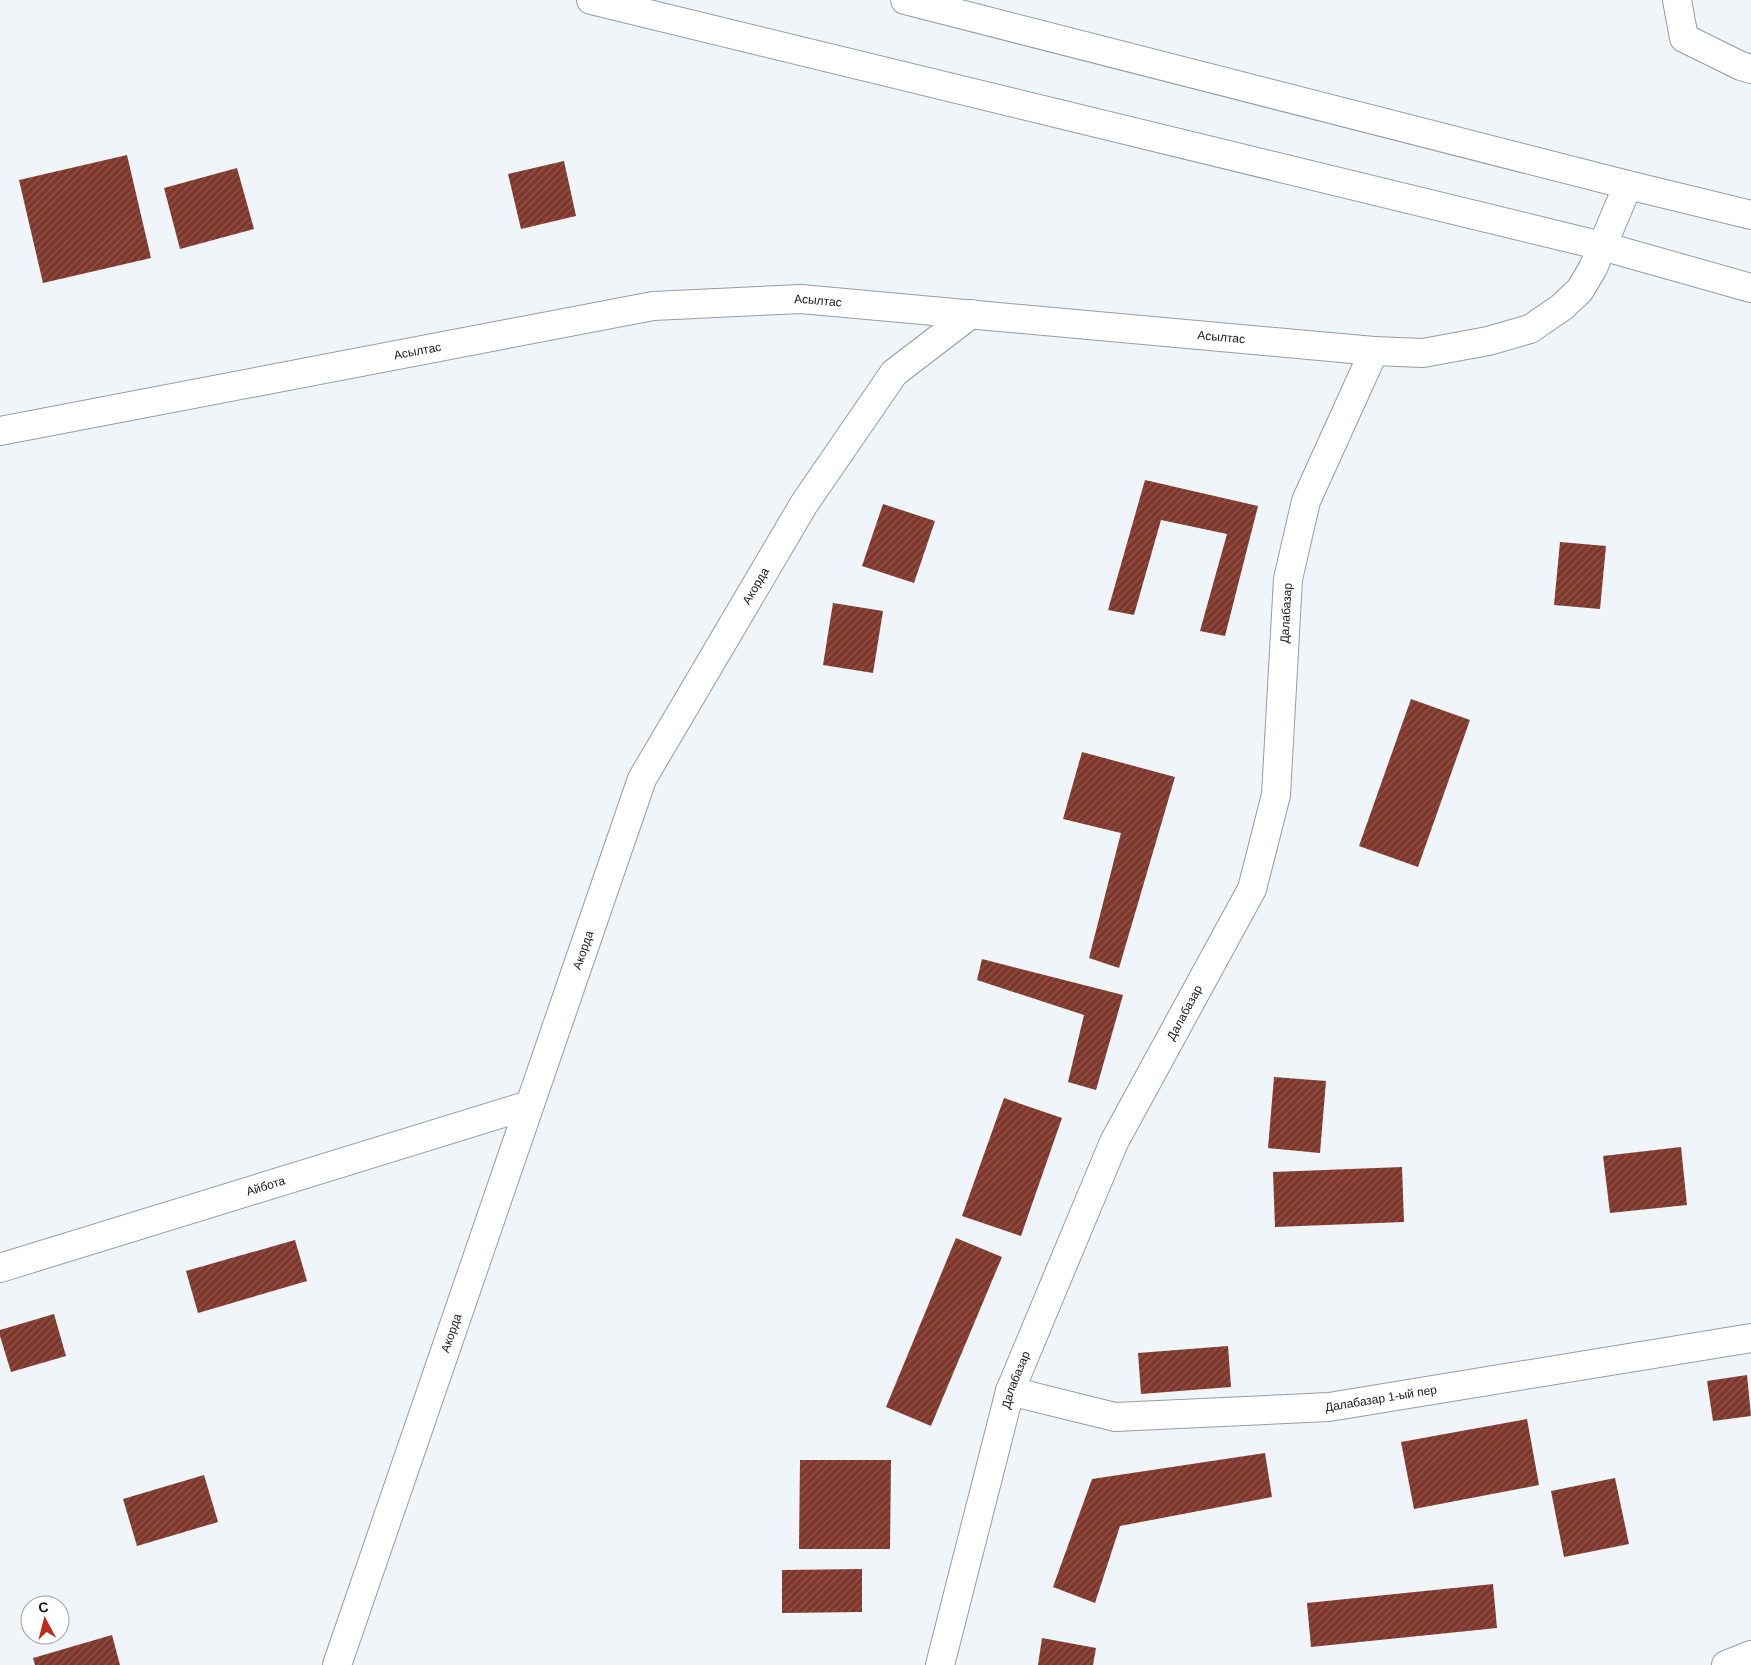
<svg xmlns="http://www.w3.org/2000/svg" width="1751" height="1665" font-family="Helvetica,sans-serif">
	<defs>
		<pattern id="building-hatch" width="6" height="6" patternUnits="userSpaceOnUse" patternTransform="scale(1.25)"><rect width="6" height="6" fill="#80372b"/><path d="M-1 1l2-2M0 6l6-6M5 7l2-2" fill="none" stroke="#8e584f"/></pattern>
	</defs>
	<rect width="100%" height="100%" fill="#f0f5fa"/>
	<!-- building -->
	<g fill="url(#building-hatch)">
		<polygon points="127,155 151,258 43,283 19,180"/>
		<polygon points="564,161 576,216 521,229 508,174"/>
		<polygon points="237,168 254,229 180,249 164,188"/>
		<polygon points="1145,480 1258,506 1225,636 1200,631 1227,534 1161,520 1134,615 1108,610"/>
		<polygon points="883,504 935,521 914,583 862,566"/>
		<polygon points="1560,542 1606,546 1600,609 1554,605"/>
		<polygon points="833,603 883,611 873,673 823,665"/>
		<polygon points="1411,699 1470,720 1418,867 1359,846"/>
		<polygon points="1082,752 1175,777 1119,968 1089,958 1121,833 1063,819"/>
		<polygon points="982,959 1123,995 1096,1090 1068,1082 1084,1015 977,980"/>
		<polygon points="1274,1077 1326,1081 1320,1153 1268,1148"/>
		<polygon points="1004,1098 1062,1118 1021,1236 962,1216"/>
		<polygon points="1681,1147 1687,1205 1610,1213 1603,1156"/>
		<polygon points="1402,1167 1404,1222 1275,1227 1273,1172"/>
		<polygon points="956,1238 1002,1257 931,1426 886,1407"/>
		<polygon points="295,1240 307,1281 198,1313 186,1271"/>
		<polygon points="54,1314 66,1356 11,1372 0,1336 0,1330"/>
		<polygon points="1228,1346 1231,1387 1141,1394 1138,1353"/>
		<polygon points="1747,1375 1751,1416 1713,1421 1707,1381"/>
		<polygon points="1527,1419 1539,1485 1414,1509 1401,1442"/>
		<polygon points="1265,1453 1272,1497 1120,1526 1095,1603 1053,1587 1092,1479"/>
		<polygon points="800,1460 891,1460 890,1549 799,1549"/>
		<polygon points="204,1475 218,1522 137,1546 123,1499"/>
		<polygon points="1615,1478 1629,1544 1564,1557 1551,1491"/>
		<polygon points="862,1569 862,1612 782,1613 782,1570"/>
		<polygon points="1493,1584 1497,1628 1311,1647 1307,1603"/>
		<polygon points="112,1635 120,1665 35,1665 33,1658"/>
		<polygon points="1042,1638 1096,1648 1093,1665 1038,1665"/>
	</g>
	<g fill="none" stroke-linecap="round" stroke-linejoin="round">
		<!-- street casing -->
		<g stroke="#989ca1" stroke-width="30">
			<g id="street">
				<polyline points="1677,0 1684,38 1741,66 1751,69"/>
				<path id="s1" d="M 0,431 L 653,306 L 801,299 L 1374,351 L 1423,353 L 1488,341 L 1530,329 L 1562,307 L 1580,290 L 1593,268 L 1628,185"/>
				<path id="s2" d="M 0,1268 L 529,1105"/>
				<path id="s3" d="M 1010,1391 L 1115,1417 L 1329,1407 L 1751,1338"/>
				<path id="s4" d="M 337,1665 L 642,779 L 804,504 L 894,373 L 971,314"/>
				<path id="s5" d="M 940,1665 L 1010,1391 L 1114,1142 L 1252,889 L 1276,795 L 1288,579 L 1306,501 L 1374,351"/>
				<polyline points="1726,1665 1751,1655"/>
			</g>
		</g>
		<!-- secondary casing -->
		<g stroke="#989ca1" stroke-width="30">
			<g id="secondary">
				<polyline points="591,0 1602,246 1751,288"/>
				<polyline points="905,0 1628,185 1751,215"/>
			</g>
		</g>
		<!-- street -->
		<use href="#street" stroke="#fff" stroke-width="28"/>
		<!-- secondary -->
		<use href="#secondary" stroke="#fff" stroke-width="28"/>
	</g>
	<g text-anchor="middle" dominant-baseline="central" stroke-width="5" stroke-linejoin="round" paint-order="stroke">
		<!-- street labels -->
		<g font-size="12" fill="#151719" stroke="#fff">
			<text stroke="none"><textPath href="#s1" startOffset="830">Асылтас</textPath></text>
			<text stroke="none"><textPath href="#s1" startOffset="1235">Асылтас</textPath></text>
			<text stroke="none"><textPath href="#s1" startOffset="425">Асылтас</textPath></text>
			<text stroke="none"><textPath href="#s4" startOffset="1161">Акорда</textPath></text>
			<text stroke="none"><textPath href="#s5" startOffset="1120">Далабазар</textPath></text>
			<text stroke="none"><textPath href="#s4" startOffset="756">Акорда</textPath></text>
			<text stroke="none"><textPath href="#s5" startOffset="700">Далабазар</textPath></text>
			<text stroke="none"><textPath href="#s2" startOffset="278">Айбота</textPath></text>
			<text stroke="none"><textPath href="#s4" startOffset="351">Акорда</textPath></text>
			<text stroke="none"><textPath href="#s5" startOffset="295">Далабазар</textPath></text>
			<text stroke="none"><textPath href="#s3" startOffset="375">Далабазар 1-ый пер</textPath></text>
		</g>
	</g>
	<!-- north arrow -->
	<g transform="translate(45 1620) rotate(353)"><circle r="24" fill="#ffffff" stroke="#a1a2a3"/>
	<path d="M0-4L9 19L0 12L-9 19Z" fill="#b92d19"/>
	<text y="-8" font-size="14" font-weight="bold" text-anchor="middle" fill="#151719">С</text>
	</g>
</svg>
